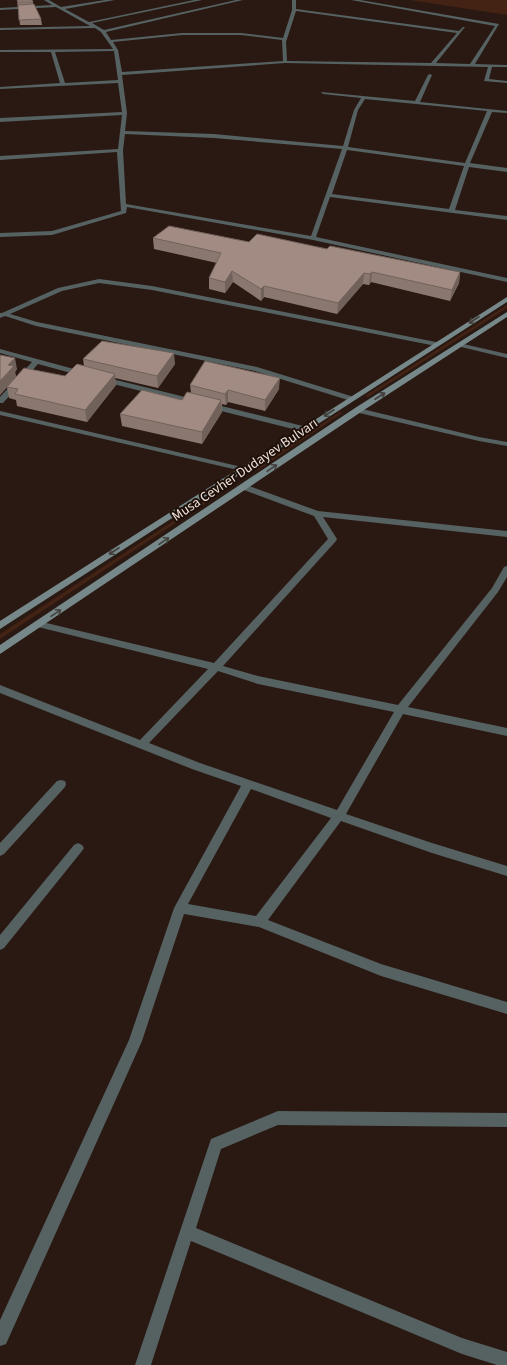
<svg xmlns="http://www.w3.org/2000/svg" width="507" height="1365" font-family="'Source Sans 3',sans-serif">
	<rect width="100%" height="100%" fill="#291912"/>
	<!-- green -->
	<g fill="#442314">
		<polygon points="410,0 507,0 507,15"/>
		<polygon points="507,305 507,308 368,397 365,396"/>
		<polygon points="340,412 342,413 258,470 254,468"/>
		<polygon points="221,490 224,491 0,639 0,634"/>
	</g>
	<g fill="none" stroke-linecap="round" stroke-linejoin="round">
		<!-- street -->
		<g fill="#566162" fill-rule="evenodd">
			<path d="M 44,0 L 49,0 L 61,7 L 105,0 L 115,0 L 65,9 L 89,22 L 194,0 L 202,0 L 92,23 L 104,30 L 236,0 L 243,0 L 106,32 L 111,40 L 182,33 L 241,33 L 283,38 L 292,10 L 292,0 L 296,0 L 296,9 L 459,31 L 463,27 L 465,27 L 436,63 L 470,64 L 495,26 L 351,0 L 360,0 L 499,24 L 475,64 L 507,65 L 507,67 L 492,67 L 489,79 L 507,81 L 507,83 L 484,81 L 488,67 L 285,63 L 122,75 L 127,113 L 125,131 L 214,134 L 343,146 L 354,110 L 361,98 L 323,94 L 321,92 L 415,101 L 428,75 L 430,74 L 432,75 L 420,102 L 507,111 L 507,113 L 492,112 L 470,163 L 507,168 L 507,172 L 469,167 L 455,210 L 507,216 L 507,220 L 330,197 L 316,237 L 507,278 L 507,282 L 313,240 L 127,207 L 126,213 L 52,235 L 0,237 L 0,233 L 52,231 L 121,211 L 117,152 L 0,160 L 0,156 L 118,149 L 122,115 L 0,122 L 0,118 L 122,112 L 118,83 L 0,89 L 0,87 L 60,83 L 51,52 L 0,52 L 0,50 L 113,49 L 101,32 L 95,28 L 0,30 L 0,28 L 90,26 L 56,7 L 0,10 L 0,8 L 52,5 ZM 296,11 L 457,33 L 431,63 L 287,61 L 286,42 ZM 182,35 L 241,35 L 282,40 L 283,61 L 122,72 L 118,50 L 113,42 ZM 114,51 L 118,80 L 65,83 L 55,52 ZM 365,99 L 487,111 L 465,163 L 348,147 L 358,110 ZM 125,134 L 214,138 L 342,149 L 311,236 L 126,204 L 123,150 ZM 347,150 L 464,166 L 449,209 L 332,194 Z"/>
			<polygon points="99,279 152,286 436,342 440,344 436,346 152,290 99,283 62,291 10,314 37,322 257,367 354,397 354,401 351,401 255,371 36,326 5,316 0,318 0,313 2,313 58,288"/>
			<polygon points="459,343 507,354 507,358 457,346 457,344"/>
			<polygon points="0,349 85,372 86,374 82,376 38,364 3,403 0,403 0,397 32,362 0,353"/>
			<polygon points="101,377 104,377 307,427 308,429 304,431 301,431 101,381"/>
			<polygon points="355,408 358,408 479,437 507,442 507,446 479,441 355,412"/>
			<polygon points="0,411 242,467 246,469 242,471 0,415"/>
			<path d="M 244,484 L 318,511 L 507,531 L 507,537 L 323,517 L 337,539 L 336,541 L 223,666 L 258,676 L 398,705 L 492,588 L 504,567 L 507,566 L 507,577 L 498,592 L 408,707 L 507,728 L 507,736 L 403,714 L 346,814 L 432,843 L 507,866 L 507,876 L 432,853 L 341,821 L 268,920 L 381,964 L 507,1002 L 507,1014 L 381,976 L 259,927 L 184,914 L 142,1041 L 6,1344 L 0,1346 L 0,1320 L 129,1040 L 174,908 L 241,786 L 192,769 L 0,693 L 0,685 L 140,740 L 208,669 L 38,627 L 33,624 L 38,621 L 214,663 L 328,539 L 314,516 L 241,489 L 240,487 L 241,485 ZM 218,671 L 258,684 L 394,712 L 337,810 L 200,763 L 149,743 ZM 251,789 L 331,818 L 256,916 L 188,904 Z"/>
			<polygon points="61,780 65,781 66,784 65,787 4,854 0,856 0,843 57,781"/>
			<polygon points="78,843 82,845 84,848 82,851 4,948 0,950 0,935 74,845"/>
			<polygon points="278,1111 507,1113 507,1127 278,1125 221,1149 196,1228 462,1338 507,1352 507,1365 497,1365 462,1354 191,1241 151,1365 135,1365 211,1139"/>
		</g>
		<!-- secondary -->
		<g fill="#768889" fill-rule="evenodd">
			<polygon points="507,297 507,302 0,629 0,621"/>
			<polygon points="507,312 507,317 361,412 0,654 0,645 355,408"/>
		</g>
	</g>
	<!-- wall -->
	<g fill="#8a7870">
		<polygon points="17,0 33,2 33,4 41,19 42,25 20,25"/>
		<polygon points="153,238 249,242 327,249 460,272 459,283 450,301 371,282 369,285 363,284 337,314 264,297 261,301 233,282 225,293 209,289 209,278 217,263 154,249"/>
		<polygon points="0,355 17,369 15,372 16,377 65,376 84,366 83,359 175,364 158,388 115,378 116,385 87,422 17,406 16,400 9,398 7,387 0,395"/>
		<polygon points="190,385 279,389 265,411 228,402 226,405 222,404 222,412 202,444 122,426 120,414 182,400 191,393"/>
	</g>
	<!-- shaded-wall -->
	<g fill="#71615b">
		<polygon points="232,271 233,282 225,293 225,282"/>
		<polygon points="372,272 371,282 369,285 370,274"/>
		<polygon points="460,272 459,283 450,301 452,290"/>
		<polygon points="364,273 363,284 337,314 338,303"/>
		<polygon points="264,286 264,297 261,301 261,289"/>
		<polygon points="174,353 175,364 158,388 157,376"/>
		<polygon points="15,358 17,369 15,372 16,377 0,395 0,381 8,365"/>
		<polygon points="115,374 116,385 87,422 85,410"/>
		<polygon points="280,378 279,389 265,411 265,400"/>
		<polygon points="228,390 228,402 226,405 225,394"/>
		<polygon points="221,400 222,412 202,444 202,432"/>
	</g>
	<!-- building -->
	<g fill="#a18b82" stroke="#71615b">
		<polygon points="17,0 32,0 33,2 18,2"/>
		<polygon points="34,4 41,19 19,20 18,5"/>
		<polygon points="169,226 249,242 257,234 327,249 330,246 460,272 452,290 372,272 370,274 364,273 338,303 264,286 261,289 232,271 225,282 209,278 221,253 153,238"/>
		<polygon points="102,341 174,353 157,376 83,359"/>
		<polygon points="0,355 15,358 8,365 14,366 0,381"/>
		<polygon points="205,361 280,378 265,400 228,390 225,394 190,385"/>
		<polygon points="77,364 115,374 85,410 15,394 18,389 7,387 24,368 65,376"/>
		<polygon points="142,390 182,400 187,392 221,400 202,432 120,414"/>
	</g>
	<!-- one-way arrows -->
	<defs><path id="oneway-shaft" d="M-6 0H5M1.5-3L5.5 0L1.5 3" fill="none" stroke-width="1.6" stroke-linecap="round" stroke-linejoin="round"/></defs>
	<g stroke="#423f3c">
		<use href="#oneway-shaft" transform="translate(474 320) rotate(147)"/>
		<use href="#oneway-shaft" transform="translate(380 396) rotate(-33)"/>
		<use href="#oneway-shaft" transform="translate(329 413) rotate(147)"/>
		<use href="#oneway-shaft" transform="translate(272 468) rotate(-34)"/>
		<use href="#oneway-shaft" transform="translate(164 541) rotate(-34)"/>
		<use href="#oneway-shaft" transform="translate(114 551) rotate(147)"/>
		<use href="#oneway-shaft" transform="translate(56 613) rotate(-34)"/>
	</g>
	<g text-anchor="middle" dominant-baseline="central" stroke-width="4" stroke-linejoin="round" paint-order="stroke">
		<!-- street labels -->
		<g font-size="14" fill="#eee2dd" stroke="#1f0f09">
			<text transform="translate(245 470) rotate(-34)">Musa Cevher Dudayev Bulvarı</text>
		</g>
	</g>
</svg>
